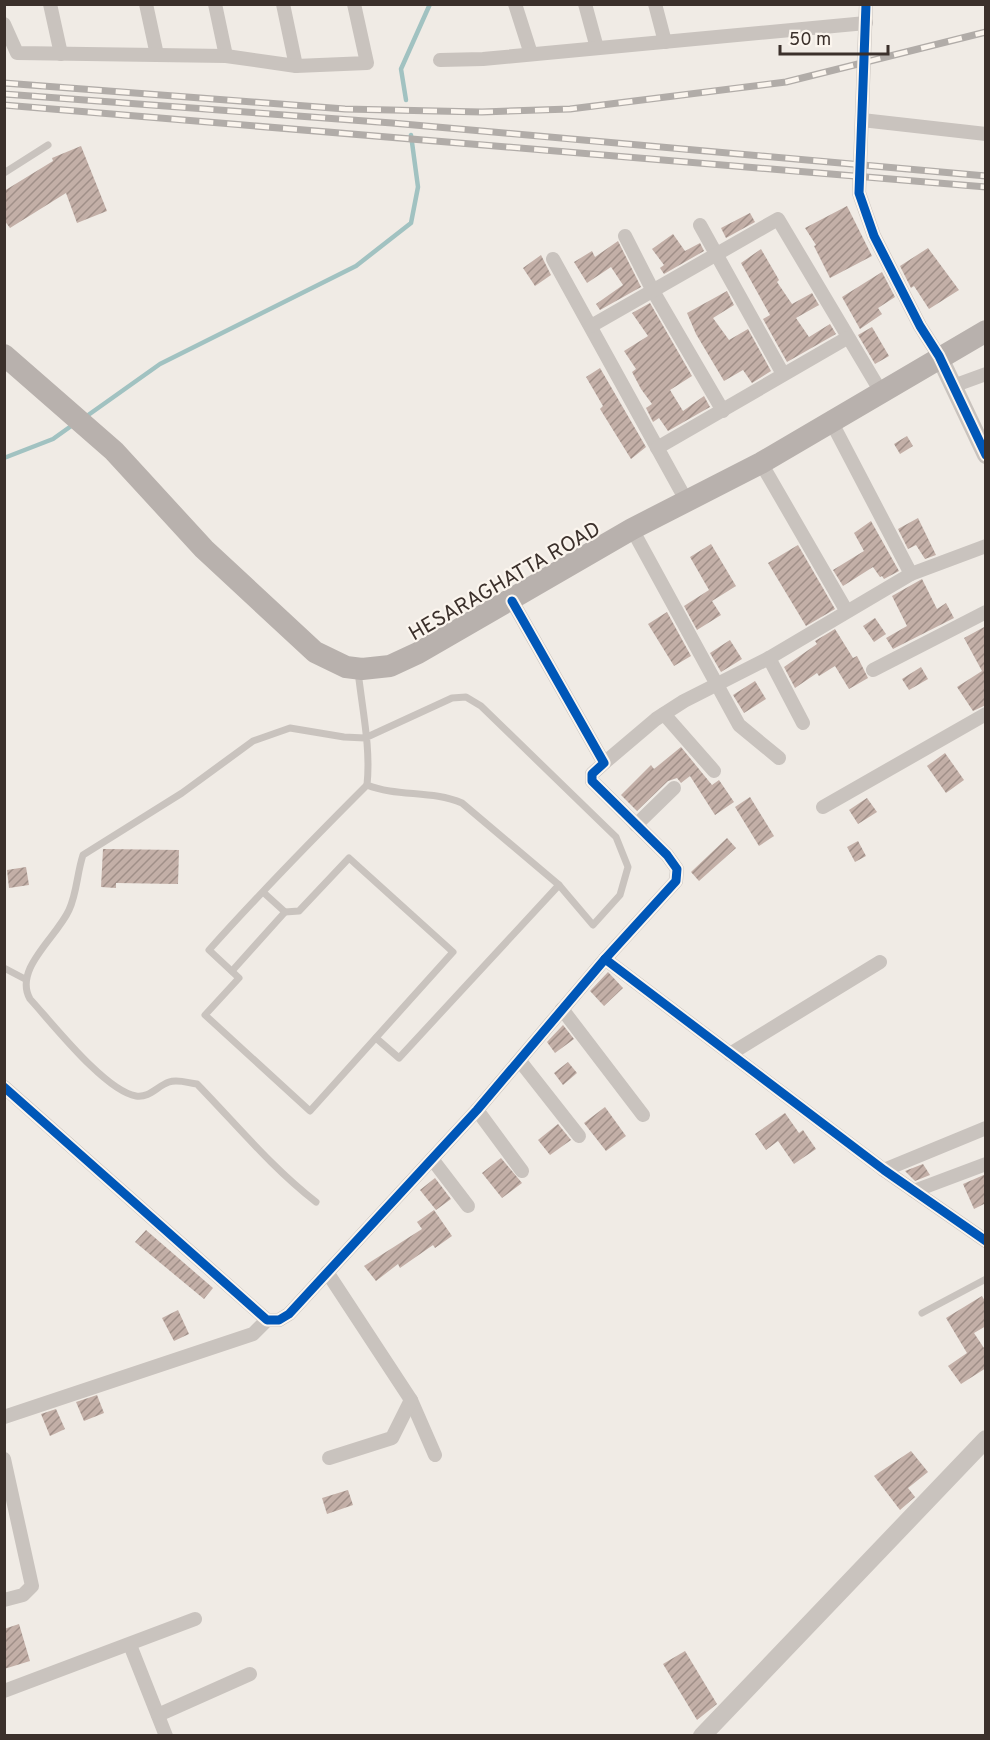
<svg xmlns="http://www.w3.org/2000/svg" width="990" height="1740" font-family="Overpass,sans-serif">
	<defs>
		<pattern id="building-hatch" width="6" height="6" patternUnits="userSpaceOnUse" patternTransform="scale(1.5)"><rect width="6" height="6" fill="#c3afa7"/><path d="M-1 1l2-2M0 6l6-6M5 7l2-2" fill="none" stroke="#a08f88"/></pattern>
	</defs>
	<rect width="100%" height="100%" fill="#f0ebe5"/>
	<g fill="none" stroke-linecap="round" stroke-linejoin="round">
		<!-- stream -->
		<g stroke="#a1c2c1" stroke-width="4.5">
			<polyline points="406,100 401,69 430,4"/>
			<polyline points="84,418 160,364 356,266 411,223 418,187 411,135"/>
			<polyline points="4,458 53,439 74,424"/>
		</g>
	</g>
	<!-- building -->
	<g fill="url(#building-hatch)">
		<polygon points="81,146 107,211 77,223 66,193 10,228 4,220 4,191 53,161 52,158"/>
		<polygon points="847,206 872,256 830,278 814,246 816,245 805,228"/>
		<polygon points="750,213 755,222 726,238 721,228"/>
		<polygon points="673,234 685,251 700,243 704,251 664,274 660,268 664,265 652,249"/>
		<polygon points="618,241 641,287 600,310 596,304 623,285 611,267 587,283 574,262 592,251 595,257"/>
		<polygon points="928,248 959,290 929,309 914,286 911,288 900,266"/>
		<polygon points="761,249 779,280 777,282 792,304 812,293 819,305 796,318 809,337 830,324 836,334 787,362 763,319 770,315 741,263"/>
		<polygon points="541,255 551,275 535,286 523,268"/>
		<polygon points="882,272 895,297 878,308 882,314 860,329 842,297"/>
		<polygon points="727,291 734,305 713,318 729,340 748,329 771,371 752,383 743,370 724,381 696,334 687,313"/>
		<polygon points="650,303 692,376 670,390 683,411 704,396 710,407 668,431 659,418 653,422 646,408 652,404 641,389 632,372 636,369 624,351 648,336 632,313"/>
		<polygon points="872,327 889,356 875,364 858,335"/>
		<polygon points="600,368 646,447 631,459 600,409 603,406 586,377"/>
		<polygon points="907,436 913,446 900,454 894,444"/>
		<polygon points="918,518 936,555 925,559 916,545 908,549 898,529"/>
		<polygon points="871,521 899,571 884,579 882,576 880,577 873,567 843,586 833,570 864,551 854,533"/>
		<polygon points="711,544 736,586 712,601 721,615 697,630 684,606 709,590 690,557"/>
		<polygon points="798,545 835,609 806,626 768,563"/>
		<polygon points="922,579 937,609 946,603 954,618 893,649 886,638 907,626 892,596"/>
		<polygon points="667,612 691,656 674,666 648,624"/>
		<polygon points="875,618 886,634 874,642 863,626"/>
		<polygon points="986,626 986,705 973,711 957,687 982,671 964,638"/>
		<polygon points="835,629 853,658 857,656 868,678 849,689 835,666 819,676 817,673 795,688 784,667 817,644 815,641"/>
		<polygon points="730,640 742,659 721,672 710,653"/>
		<polygon points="921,667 928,679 909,690 902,679"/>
		<polygon points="755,681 766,699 744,713 733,695"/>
		<polygon points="681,747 712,785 719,780 734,802 715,815 690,776 681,783 677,778 668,781 637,811 621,795 651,765 654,769"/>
		<polygon points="945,753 964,780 946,793 927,766"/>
		<polygon points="750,797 774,836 759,846 735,807"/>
		<polygon points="867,798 877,812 858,824 849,810"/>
		<polygon points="727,838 736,848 699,881 691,872"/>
		<polygon points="858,841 866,856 855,862 847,847"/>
		<polygon points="103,849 179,850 178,884 116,883 116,888 101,887"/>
		<polygon points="26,867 29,885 9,888 7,870"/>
		<polygon points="608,972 623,988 604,1006 590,991"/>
		<polygon points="563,1025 574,1039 555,1053 547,1042"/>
		<polygon points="568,1062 577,1073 563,1085 554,1073"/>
		<polygon points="605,1107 626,1136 606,1151 584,1123"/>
		<polygon points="785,1113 799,1133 803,1130 816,1149 794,1164 778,1141 766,1150 755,1134"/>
		<polygon points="558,1124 571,1140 550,1155 538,1140"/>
		<polygon points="501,1158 522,1183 502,1198 482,1173"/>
		<polygon points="923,1164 930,1175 915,1181 905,1171"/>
		<polygon points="986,1174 986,1203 974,1209 963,1184"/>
		<polygon points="435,1178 451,1199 436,1210 420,1190"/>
		<polygon points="434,1210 452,1236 435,1248 433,1245 400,1268 398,1264 376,1281 364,1266 422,1229 417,1222"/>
		<polygon points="146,1230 213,1288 204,1299 135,1242"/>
		<polygon points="982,1296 986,1303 986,1326 974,1333 986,1351 986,1368 961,1384 948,1366 967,1353 946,1318"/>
		<polygon points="178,1310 189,1334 174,1341 162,1318"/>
		<polygon points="97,1395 104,1413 84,1421 76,1402"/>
		<polygon points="56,1409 65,1429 50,1436 41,1414"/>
		<polygon points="911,1451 928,1472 908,1488 915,1497 900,1510 874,1476"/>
		<polygon points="348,1490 353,1505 327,1514 322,1498"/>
		<polygon points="19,1624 30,1661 4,1669 4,1629"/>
		<polygon points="685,1651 717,1704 697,1720 663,1664"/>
	</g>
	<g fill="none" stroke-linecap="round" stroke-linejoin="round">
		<!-- service -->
		<g stroke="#c9c3be" stroke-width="7">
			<polyline points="4,173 48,145"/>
			<path d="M 263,892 L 285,912 L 299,911 L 349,858 L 453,952 L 310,1111 L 205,1015 L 239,978 L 209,950 C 260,893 313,839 367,785"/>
			<polyline points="4,968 25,979"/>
			<polyline points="232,971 285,912"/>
			<polyline points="376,1038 399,1058 559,885"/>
			<path d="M 316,1202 C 272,1168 236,1124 197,1084 C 188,1083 178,1079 169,1082 C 157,1086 150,1098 136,1096 C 105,1091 52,1023 30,999 C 13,969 57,937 69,910 C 77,893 77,873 83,855 L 182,793 L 253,741 L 290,728 L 344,737 L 365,738 L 452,698 L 466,697 L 481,706 L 616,837 L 628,867 L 620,895 L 593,925 L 559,885 L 462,803 C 432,790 397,797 367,785 C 371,748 362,708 358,671"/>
			<polyline points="922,1313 986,1279"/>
		</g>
		<!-- minor -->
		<g stroke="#c9c3be" stroke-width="14">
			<polyline points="50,4 61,54"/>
			<polyline points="146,4 157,55"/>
			<polyline points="215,4 226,56"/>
			<polyline points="283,4 296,66"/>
			<polyline points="515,4 531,54"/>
			<polyline points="585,4 597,48"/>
			<polyline points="655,4 665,42"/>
			<polyline points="866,4 859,193 874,236 920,326 939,356"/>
			<polyline points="4,24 17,53 226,56 296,66 367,63 354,4"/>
			<polyline points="440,60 483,59 866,23"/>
			<polyline points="862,120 986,134"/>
			<polyline points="700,225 783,374"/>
			<polyline points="625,236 653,291 723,411"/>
			<polyline points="553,259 686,500"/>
			<polyline points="591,326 778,219 881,392"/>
			<polyline points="953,386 986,374"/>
			<polyline points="832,423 911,574"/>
			<polyline points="657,448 847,338"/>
			<polyline points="761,463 846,610"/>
			<polyline points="632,529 739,725 779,758"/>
			<polyline points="769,658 803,723"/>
			<polyline points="873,670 986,612"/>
			<polyline points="664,714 714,771"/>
			<polyline points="604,763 656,719 684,701 769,658 911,574 986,546"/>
			<polyline points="823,807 986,714"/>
			<polyline points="636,825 674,788"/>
			<polyline points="605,959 884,1170 986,1241"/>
			<polyline points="562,1009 643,1115"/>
			<polyline points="730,1054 880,962"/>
			<polyline points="520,1061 579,1136"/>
			<polyline points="4,1087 267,1320 279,1320 289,1314 477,1110 605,959 676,881 677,869 667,855 592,781 592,774 604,763 512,601"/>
			<polyline points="477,1110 522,1171"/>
			<polyline points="432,1159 468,1206"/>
			<polyline points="884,1170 986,1128"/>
			<polyline points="914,1191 986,1164"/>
			<polyline points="327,1272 411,1400 435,1455"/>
			<polyline points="4,1417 253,1334 267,1320"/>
			<polyline points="329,1458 392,1438 411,1400"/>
			<polyline points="4,1459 32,1586 23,1595 4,1600"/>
			<polyline points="130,1645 166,1736"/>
			<polyline points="4,1691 195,1619"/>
			<polyline points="158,1715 250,1674"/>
		</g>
		<!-- tertiary -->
		<g stroke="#c9c3be" stroke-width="18">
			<polyline points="939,356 986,455"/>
			<polyline points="702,1736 986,1439"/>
		</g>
		<!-- primary -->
		<polyline stroke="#b8b1ad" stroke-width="22" points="4,355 114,451 204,549 315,652 346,667 362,669 390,666 418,653 632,529 761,463 986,331"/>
		<!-- rail casing -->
		<g stroke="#b1aca8" stroke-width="7">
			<g id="rail">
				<polyline points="4,83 345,109 482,112 570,109 786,82 986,32"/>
				<polyline points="4,94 392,123 986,176"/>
				<polyline points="4,105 986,187"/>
			</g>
		</g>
		<!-- rail -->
		<use href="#rail" stroke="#fbf5ee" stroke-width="4.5" stroke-dasharray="14" stroke-linecap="butt"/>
		<!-- cycleway casing -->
		<g stroke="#fbf5ee" stroke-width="13">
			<g id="cycleway">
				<polyline points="866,4 859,193 874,236 920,326 939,356 986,455"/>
				<polyline points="605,959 884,1170 986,1241"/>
				<polyline points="4,1087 267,1320 279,1320 289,1314 477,1110 605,959 676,881 677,869 667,855 592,781 592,774 604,763 512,601"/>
			</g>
		</g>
		<!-- cycleway -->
		<use href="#cycleway" stroke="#0057b8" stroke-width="9"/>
	</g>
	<g text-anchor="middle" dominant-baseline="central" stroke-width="4.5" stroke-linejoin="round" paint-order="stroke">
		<!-- street labels -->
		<g font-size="21" fill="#3b302b" stroke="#fbf5ee">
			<text transform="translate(505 582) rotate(-30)">HESARAGHATTA ROAD</text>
		</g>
	</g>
	<!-- border -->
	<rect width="990" height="1740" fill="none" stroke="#3b302b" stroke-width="12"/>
	<!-- scale -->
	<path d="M780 45v9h108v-9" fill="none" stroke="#3b302b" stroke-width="3"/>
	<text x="789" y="45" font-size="18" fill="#3b302b" stroke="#fbf5ee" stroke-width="4.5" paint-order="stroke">50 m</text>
</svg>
